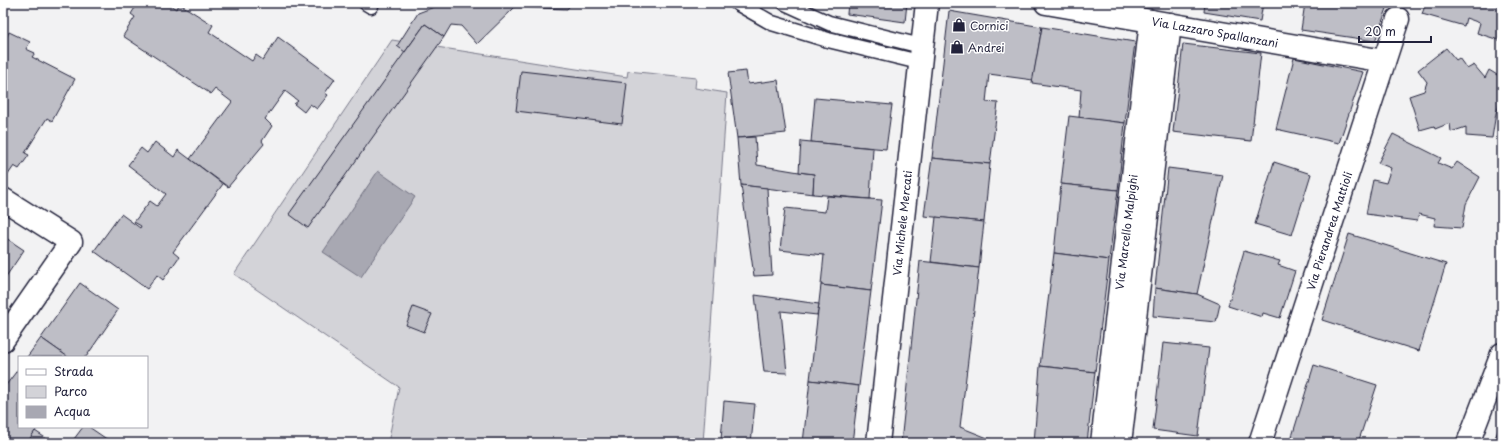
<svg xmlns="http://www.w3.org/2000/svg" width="1505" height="446" font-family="'Playpen Sans',sans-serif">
	<rect width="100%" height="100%" fill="#f2f2f3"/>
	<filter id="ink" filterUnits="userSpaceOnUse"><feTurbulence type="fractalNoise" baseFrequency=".025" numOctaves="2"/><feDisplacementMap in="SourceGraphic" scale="8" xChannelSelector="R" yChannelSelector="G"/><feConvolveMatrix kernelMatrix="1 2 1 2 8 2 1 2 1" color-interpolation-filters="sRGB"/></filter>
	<g filter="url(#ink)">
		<!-- green -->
		<polygon fill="#d3d3d8" stroke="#7a7a8a" points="392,40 627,77 628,71 696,78 695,88 727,93 703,443 388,443 399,387 234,274"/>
		<!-- water -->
		<polygon fill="#a8a8b2" stroke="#727282" points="378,171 415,197 361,277 323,252"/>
		<!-- building -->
		<g fill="#bebec6" stroke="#22223b">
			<polygon points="138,3 167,3 176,9 180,4 213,25 209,32 252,61 256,55 263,60 278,37 335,79 325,93 328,95 317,109 310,104 304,112 294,104 298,101 285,91 265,119 272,126 262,141 264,144 228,187 190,159 232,102 215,89 211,94 123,36 135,17 131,14"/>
			<polygon points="442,3 572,3 567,9 515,7 477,44 461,26 451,25 444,37 425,24 405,52 397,46 418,13 442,4"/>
			<polygon points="848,3 907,3 905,22 847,14"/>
			<polygon points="1205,3 1263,3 1260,21 1204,12"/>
			<polygon points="1305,3 1389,3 1375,41 1301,30"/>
			<polygon points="1426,3 1502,3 1502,41 1477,33 1480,23 1466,18 1464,26 1422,14"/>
			<polygon points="949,11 1042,27 1033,80 989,74 986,102 998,103 990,164 932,158"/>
			<polygon points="425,24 444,37 308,228 289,214"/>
			<polygon points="1042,27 1135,42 1125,123 1079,118 1081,90 1032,83"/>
			<polygon points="9,32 30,42 26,49 35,53 32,57 75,79 52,121 47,118 25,153 29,155 19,169 14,166 5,179 3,178 3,98 7,91 3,89 3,45"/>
			<polygon points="1183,44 1261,53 1251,141 1173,132"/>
			<polygon points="1446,48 1456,60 1459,58 1467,69 1474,65 1485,78 1489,70 1502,78 1502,98 1496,113 1492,138 1466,136 1466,127 1451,132 1450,123 1435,129 1434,126 1420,130 1409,96 1424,91 1427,82 1418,70"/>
			<polygon points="1294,58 1363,72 1339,143 1276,129"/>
			<polygon points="521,71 627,83 622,124 516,111"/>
			<polygon points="746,71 748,84 778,80 786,133 737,138 728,73"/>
			<polygon points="815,98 892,105 886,149 811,142"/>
			<polygon points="1069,116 1125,123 1118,190 1061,184"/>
			<polygon points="1393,134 1441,158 1438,163 1452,169 1457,162 1480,177 1466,204 1462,228 1434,226 1435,218 1419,214 1417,221 1366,214 1373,180 1386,183 1391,168 1378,163"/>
			<polygon points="755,137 757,165 799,172 814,174 813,194 741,185 737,138"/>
			<polygon points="801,141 873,148 870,199 813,194 814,174 799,172"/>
			<polygon points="155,142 174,157 178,150 223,184 173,252 179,257 163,280 157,275 147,289 94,251 121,214 140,228 141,226 134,222 150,201 157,206 166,194 128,165 141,148 147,153"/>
			<polygon points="932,158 990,164 984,222 924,216"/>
			<polygon points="1274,162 1311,174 1292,235 1255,224"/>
			<polygon points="1168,168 1223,175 1197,294 1155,288"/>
			<polygon points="1061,184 1118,190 1109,260 1054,253"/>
			<polygon points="741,185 767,188 772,275 754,276"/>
			<polygon points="827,196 882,200 871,291 821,285 824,255 780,250 785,208 825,212"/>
			<polygon points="936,217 984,222 979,268 931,262"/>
			<polygon points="1349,234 1446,264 1419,351 1322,320"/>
			<polygon points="3,236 24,250 3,281"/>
			<polygon points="1244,251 1280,261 1278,265 1295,271 1280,318 1263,313 1262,317 1228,306"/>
			<polygon points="1054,253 1109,260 1095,372 1040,366"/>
			<polygon points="920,261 979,268 960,427 1000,443 901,443"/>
			<polygon points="80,283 118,310 86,357 68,357 41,338"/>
			<polygon points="821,285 871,291 859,386 810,380"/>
			<polygon points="1155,288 1197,294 1220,304 1216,322 1153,316"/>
			<polygon points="755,295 819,304 817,315 781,311 787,373 764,372"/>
			<polygon points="413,307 432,314 424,332 406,325"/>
			<polygon points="41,338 68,357 27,357"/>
			<polygon points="1163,343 1209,348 1198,436 1153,430"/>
			<polygon points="1314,365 1377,385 1358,443 1290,443"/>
			<polygon points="1040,366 1095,372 1087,443 1034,443"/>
			<polygon points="19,368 19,427 38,427 27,443 3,443 3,389"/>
			<polygon points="810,380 859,386 852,443 803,443"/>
			<polygon points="724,401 755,404 751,443 721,440"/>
			<polygon points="1502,421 1502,443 1493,443"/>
			<polygon points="83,427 89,427 108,440 106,443 71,443"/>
			<polygon points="35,431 53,443 27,443"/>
		</g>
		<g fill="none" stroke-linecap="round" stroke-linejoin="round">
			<!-- lane casing -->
			<g stroke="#22223b" stroke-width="17">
				<g id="lane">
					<polyline points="366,3 371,6"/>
					<polyline points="737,3 772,23 828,40 919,62"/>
					<polyline points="785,3 829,23 921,46"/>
				</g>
			</g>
			<!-- street casing -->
			<g stroke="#22223b" stroke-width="25">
				<g id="street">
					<polyline points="1046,3 1384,61"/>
					<polyline points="3,199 71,242 3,340"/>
					<polyline points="878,443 927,3"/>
					<polyline points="1102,443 1151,21"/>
					<polyline points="1120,443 1170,24"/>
					<polyline points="1260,443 1398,19"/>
				</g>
			</g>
			<!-- secondary casing -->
			<g stroke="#22223b" stroke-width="25">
				<polyline id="secondary" points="1468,443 1502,354"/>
			</g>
			<!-- lane -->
			<use href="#lane" stroke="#fff" stroke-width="14"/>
			<!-- street -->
			<use href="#street" stroke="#fff" stroke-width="22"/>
			<!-- secondary -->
			<use href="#secondary" stroke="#fff" stroke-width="22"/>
		</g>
	</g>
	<!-- icons -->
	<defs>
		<g id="shop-bare" transform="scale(1.08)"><path d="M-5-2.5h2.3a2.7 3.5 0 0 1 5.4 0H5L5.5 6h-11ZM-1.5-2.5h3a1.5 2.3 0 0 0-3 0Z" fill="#22223b" stroke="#fff" stroke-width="2.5" paint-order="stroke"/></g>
	</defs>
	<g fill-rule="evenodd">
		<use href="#shop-bare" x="959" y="25"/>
		<use href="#shop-bare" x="957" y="47"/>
	</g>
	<g text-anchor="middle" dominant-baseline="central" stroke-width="3" stroke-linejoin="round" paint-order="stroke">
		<!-- poi labels -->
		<g font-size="11" fill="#22223b" stroke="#fff" text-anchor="start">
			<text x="970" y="25">Cornici</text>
			<text x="968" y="47">Andrei</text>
		</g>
		<!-- street labels -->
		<g font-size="11" fill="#22223b" stroke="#fff">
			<text transform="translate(1215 32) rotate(10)">Via Lazzaro Spallanzani</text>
			<text transform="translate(902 223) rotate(-84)">Via Michele Mercati</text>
			<text transform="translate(1329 231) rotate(-72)">Via Pierandrea Mattioli</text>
			<text transform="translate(1126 232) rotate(-83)">Via Marcello Malpighi</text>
		</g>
	</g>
	<!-- margin -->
	<rect width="1505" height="446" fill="none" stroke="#fff" stroke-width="16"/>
	<rect x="8" y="8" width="1489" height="430" fill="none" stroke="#22223b" stroke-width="1.5" filter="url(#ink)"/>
	<!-- legend -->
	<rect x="18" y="356" width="130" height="72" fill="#ffffff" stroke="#a7a7b1"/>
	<rect x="26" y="369" width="20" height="6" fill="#ffffff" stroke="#a7a7b1"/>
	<text x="54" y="376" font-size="12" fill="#22223b">Strada</text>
	<rect x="26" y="386" width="20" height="12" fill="#d3d3d8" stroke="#a7a7b1"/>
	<text x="54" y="396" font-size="12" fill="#22223b">Parco</text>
	<rect x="26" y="406" width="20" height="12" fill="#a8a8b2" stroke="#a7a7b1"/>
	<text x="54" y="416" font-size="12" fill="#22223b">Acqua</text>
	<!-- scale -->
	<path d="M1359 36v6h72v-6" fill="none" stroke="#22223b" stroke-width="2"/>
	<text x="1365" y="36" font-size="12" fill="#22223b" stroke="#ffffff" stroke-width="3" paint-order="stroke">20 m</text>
</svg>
